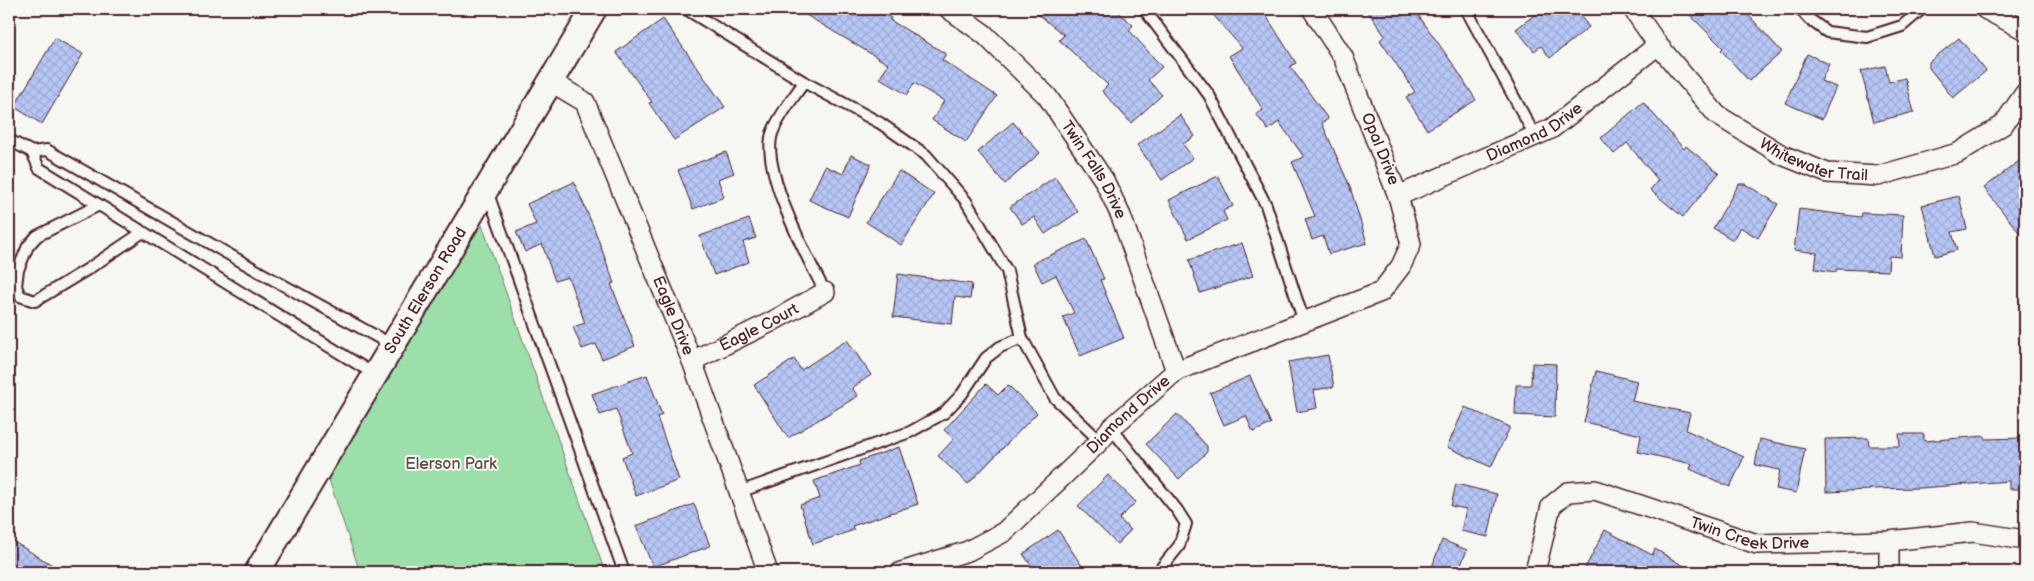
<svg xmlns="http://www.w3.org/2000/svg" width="2034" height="581" font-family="'Balsamiq Sans',sans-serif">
	<defs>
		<pattern id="building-cross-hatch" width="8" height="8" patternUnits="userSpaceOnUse" patternTransform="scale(1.25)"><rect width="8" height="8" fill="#b6c6f6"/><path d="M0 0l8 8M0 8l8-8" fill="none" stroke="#9eaad3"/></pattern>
	</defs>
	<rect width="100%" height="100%" fill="#f6f6f2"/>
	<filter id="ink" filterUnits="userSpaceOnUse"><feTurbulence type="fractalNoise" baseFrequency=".02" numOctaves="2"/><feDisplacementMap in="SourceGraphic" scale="10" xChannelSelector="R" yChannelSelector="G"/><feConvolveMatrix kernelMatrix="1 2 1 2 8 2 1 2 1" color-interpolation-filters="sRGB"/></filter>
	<g filter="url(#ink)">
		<!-- green -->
		<polygon fill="#9cdfaa" stroke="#737f6a" points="482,225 605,572 360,572 323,462"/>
		<!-- building -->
		<g fill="url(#building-cross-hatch)" stroke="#4a1f2b">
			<polygon points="796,9 876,9 891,18 890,20 946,54 942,60 997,96 966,142 932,120 944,101 914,83 907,95 880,78 888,64"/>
			<polygon points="1031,9 1115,9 1133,25 1129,30 1162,67 1148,80 1162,95 1131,123 1102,91 1108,85 1059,40 1064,35"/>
			<polygon points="1208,9 1262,9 1296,63 1290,66 1328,119 1322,123 1350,187 1367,243 1329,254 1323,236 1312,240 1305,219 1315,216 1292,162 1304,157 1279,122 1268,130 1256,114 1263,110 1229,56 1242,48"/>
			<polygon points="1366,9 1414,9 1455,67 1476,100 1427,130 1406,97 1415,92 1380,40 1385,36"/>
			<polygon points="1542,9 1575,9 1589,27 1550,58 1541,46 1534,51 1516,29"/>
			<polygon points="1684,9 1743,9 1782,52 1749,81 1721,50 1723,48"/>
			<polygon points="663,19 725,107 674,140 649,103 652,102 616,52"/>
			<polygon points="55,38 83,54 42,124 14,107"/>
			<polygon points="1959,38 1986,71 1953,98 1929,68 1929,62"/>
			<polygon points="1807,54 1829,64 1821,81 1836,87 1822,119 1785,103"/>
			<polygon points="1885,66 1889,82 1905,78 1914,112 1874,122 1861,71"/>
			<polygon points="1643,102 1684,149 1686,146 1719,173 1683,217 1650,190 1658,180 1627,143 1614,154 1601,138"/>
			<polygon points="1180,115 1195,136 1183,144 1193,158 1162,180 1137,145"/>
			<polygon points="1013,122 1040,153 1005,184 978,152"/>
			<polygon points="726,152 734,173 718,179 724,197 693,209 678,170"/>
			<polygon points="851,155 871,164 848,217 809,200 825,166 843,174"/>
			<polygon points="2019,161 2025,170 2025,240 1984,188"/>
			<polygon points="899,171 934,194 901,245 866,222"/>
			<polygon points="1218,176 1233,206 1223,211 1227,220 1188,239 1169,200"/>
			<polygon points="1055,177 1078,212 1045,234 1034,217 1022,224 1010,207"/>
			<polygon points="574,182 594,228 614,283 611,284 635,346 602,359 596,344 582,349 573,327 585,323 568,277 555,281 542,244 525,252 516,232 536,224 527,204"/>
			<polygon points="1739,184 1745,184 1778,204 1758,238 1740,227 1733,240 1713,228"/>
			<polygon points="1959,196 1967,229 1952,232 1957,250 1935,256 1922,205"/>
			<polygon points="1799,209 1861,217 1862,213 1903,215 1901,257 1889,256 1888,271 1836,269 1836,272 1815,269 1817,253 1794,250"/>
			<polygon points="749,219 756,238 743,242 749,262 714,275 700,236"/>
			<polygon points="1086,239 1104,279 1100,280 1124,338 1080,356 1063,317 1074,313 1056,275 1042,282 1033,263"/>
			<polygon points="1242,243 1253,276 1200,293 1189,260"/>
			<polygon points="898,274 972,284 970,299 955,297 952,324 893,317"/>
			<polygon points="847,340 871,375 852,388 858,396 788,438 754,385 794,359 801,370"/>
			<polygon points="1328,355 1334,387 1314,390 1317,408 1297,412 1288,362"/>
			<polygon points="1532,363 1556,364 1555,417 1515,415 1516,385 1531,385"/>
			<polygon points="1596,371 1637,381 1632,401 1690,413 1686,430 1744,457 1730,487 1690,469 1692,464 1638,452 1641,435 1584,422"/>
			<polygon points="647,375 662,415 657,417 679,480 636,496 622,457 632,453 616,409 600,415 592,394"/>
			<polygon points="1250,376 1271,424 1253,432 1246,416 1224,425 1210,393"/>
			<polygon points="986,384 998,395 1008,385 1037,413 968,484 938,456 954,439 944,430"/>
			<polygon points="1465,407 1510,427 1491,467 1447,447"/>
			<polygon points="1177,414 1207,446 1207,452 1179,479 1146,444"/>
			<polygon points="1899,434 1924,434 1924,441 1985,436 1985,439 2025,438 2025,489 2009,489 2009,481 1921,488 1870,489 1870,490 1826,492 1825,439 1868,438 1869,446 1900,446"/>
			<polygon points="1760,439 1805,449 1796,493 1776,489 1780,470 1755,465"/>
			<polygon points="899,447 918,504 852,526 854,530 813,544 800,505 820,498 814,481 860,465 859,461"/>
			<polygon points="1108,475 1136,502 1119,519 1131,530 1117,544 1078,506"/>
			<polygon points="1456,484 1497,494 1488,537 1461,531 1466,509 1451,506"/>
			<polygon points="694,504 710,546 653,567 636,526"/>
			<polygon points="1058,530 1086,572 1036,572 1023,554"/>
			<polygon points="1605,530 1652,555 1655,549 1694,572 1583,572"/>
			<polygon points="9,539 64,572 9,572"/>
			<polygon points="1442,540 1467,550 1458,572 1430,572"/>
		</g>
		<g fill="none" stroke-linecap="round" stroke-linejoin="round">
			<!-- service casing -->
			<g stroke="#4a1f2b" stroke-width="14">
				<g id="service">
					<polyline points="686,9 804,82 880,123 926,155 966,201 1007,271 1022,338 1055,398 1100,441"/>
					<polyline points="1144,9 1209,95 1266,205 1304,322"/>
					<polyline points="1466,9 1535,136"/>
					<polyline points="1800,9 1809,19 1827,32 1867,37 1902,26 1922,9"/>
					<path d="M 804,82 C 794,97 780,114 773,131 C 758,166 808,259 825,292"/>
					<polyline points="9,140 32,152 39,168 374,374"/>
					<polyline points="32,152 47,150 263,274 392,345"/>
					<polyline points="487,191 624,572"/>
					<polyline points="99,205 37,236 28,246 18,270 16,286 20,296 35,301 88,269 143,232"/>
					<polyline points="1111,428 1177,510 1186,524 1179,546 1158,572"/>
					<polyline points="739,492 910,432 944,413 962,394 986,358 1000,347 1022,338"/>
				</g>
			</g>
			<!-- minor casing -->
			<g stroke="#4a1f2b" stroke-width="22">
				<g id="minor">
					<path id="s1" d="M 949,9 L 984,34 L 1047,96 L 1104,180 L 1121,216 L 1176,371"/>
					<path id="s2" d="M 1633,9 L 1658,45 L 1717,115 L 1782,155 L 1827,173 L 1878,176 L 1958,153 L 2003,125 L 2025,93"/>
					<polyline points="1985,9 2025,30"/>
					<path id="s3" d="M 550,81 L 585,102 L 692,361 L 768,572"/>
					<path id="s4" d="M 1398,196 L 1551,129 L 1658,45"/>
					<path id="s5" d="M 692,361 L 771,322 L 825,292"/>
					<polyline points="1889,541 1889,572"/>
					<path id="s6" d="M 901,572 L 968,551 L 1004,532 L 1100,441 L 1111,428 L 1176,371 L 1381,292 L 1401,266 L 1411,244 L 1398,196 L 1343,57 L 1312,9"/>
					<path id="s7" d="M 1535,572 L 1551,506 L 1568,492 L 1595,490 L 1757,544 L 1889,541 L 1973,532 L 2025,540"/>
				</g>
			</g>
			<!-- tertiary casing -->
			<g stroke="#4a1f2b" stroke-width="28">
				<g id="tertiary">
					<path id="s8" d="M 257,572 L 594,9"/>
				</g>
			</g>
			<!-- service -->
			<use href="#service" stroke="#f6f6f2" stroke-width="10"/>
			<!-- minor -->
			<use href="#minor" stroke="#f6f6f2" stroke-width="19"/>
			<!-- tertiary -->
			<use href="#tertiary" stroke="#f6f6f2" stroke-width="24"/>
		</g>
	</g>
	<g text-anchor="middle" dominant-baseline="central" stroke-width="4" stroke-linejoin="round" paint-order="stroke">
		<!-- street labels -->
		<g font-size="16" fill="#4a1f2b" stroke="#f6f6f2">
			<text stroke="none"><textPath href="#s4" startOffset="151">Diamond Drive</textPath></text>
			<text transform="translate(1380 149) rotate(68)">Opal Drive</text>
			<text stroke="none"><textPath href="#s2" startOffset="244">Whitewater Trail</textPath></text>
			<text stroke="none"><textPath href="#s1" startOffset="219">Twin Falls Drive</textPath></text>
			<text stroke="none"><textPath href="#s8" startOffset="328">South Elerson Road</textPath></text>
			<text stroke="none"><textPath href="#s3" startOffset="272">Eagle Drive</textPath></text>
			<text stroke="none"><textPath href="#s5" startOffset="75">Eagle Court</textPath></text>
			<text stroke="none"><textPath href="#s6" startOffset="282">Diamond Drive</textPath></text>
			<text stroke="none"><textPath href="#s7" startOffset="279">Twin Creek Drive</textPath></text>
		</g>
		<!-- park labels -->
		<g font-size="16" fill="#5e4f4b" stroke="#f6f6f2">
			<text x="451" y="464">Elerson Park</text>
		</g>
	</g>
	<!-- margin -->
	<rect width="2034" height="581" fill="none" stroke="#f6f6f2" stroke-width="30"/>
	<rect x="15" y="15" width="2004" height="551" fill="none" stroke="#4a1f2b" stroke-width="2" filter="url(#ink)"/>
</svg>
